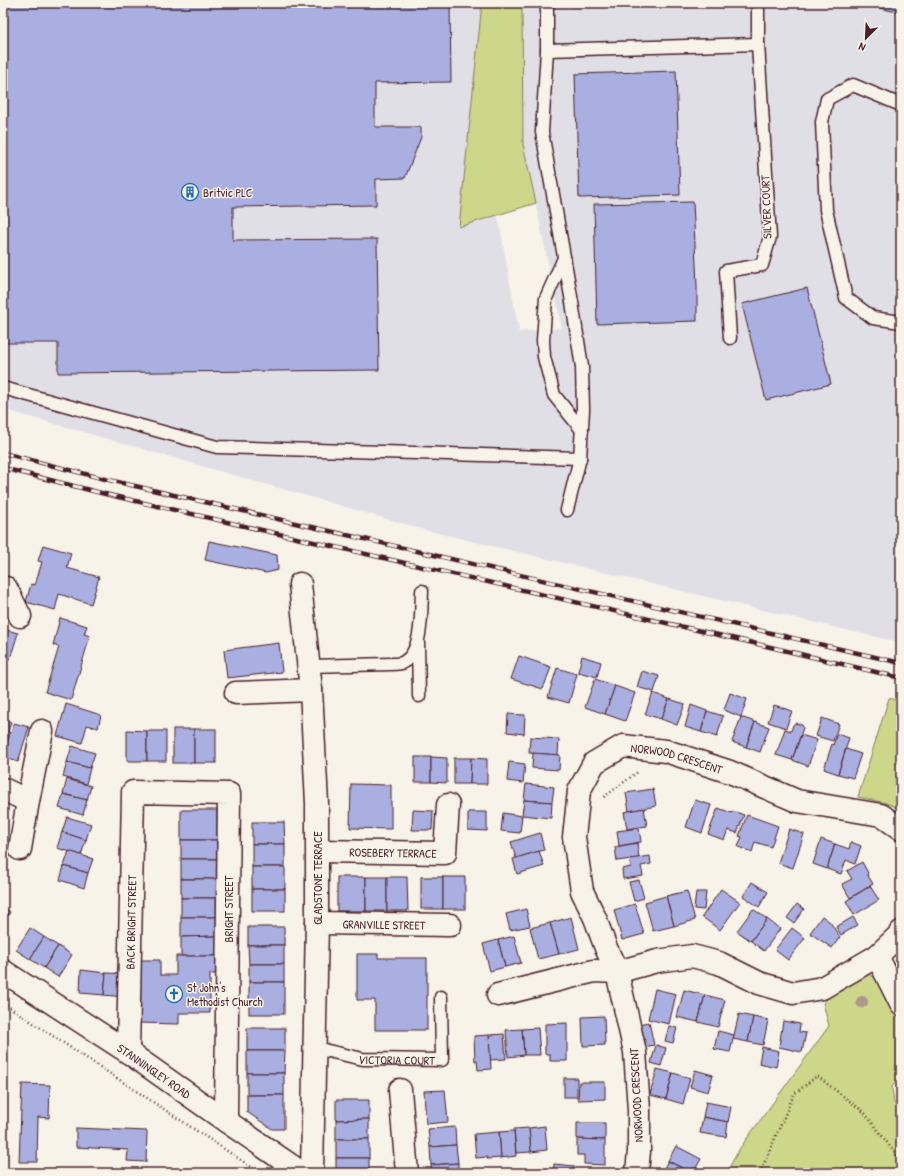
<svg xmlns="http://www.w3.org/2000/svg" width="904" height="1176" font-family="'Patrick Hand',sans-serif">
	<rect width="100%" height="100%" fill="#f7f3e8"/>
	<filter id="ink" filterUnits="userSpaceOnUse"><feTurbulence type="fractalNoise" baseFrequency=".025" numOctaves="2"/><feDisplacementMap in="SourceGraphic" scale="8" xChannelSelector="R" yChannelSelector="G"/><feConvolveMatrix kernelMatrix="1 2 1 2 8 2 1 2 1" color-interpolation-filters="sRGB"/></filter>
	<g filter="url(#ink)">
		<!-- built -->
		<polygon fill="#e0dfe6" points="3,3 482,3 474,85 519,332 562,328 523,144 522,3 901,3 901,643 429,531 3,409"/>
		<!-- green -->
		<g fill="#ccd78a" stroke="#8b7b5a">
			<polygon points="482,3 522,3 523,144 536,203 459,227"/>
			<polygon points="889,698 901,701 901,809 886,803 858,797"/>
			<polygon points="867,973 879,980 887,989 901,1019 900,1029 901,1040 901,1075 892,1087 894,1103 901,1110 901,1173 726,1173 740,1148 829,1026 823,1003 848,976"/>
		</g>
		<!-- building -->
		<g fill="#a9b0e1" stroke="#4a1f2b">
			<polygon points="3,3 450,3 451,82 375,83 375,127 421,127 421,137 405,178 376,179 376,205 233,207 233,240 377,239 379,370 58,373 58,343 3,343"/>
			<polygon points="571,3 665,3 665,4 571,6"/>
			<polygon points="860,3 901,3 901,13 875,7"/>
			<polygon points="676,71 680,195 579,198 575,74"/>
			<polygon points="693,202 697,286 697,321 597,324 594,204"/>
			<polygon points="807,288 831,384 766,400 742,304"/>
			<polygon points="209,541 277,555 278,570 266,573 205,560"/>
			<polygon points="43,545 71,553 67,568 99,577 91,604 59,594 55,610 26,602 31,584 35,585 42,562 38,561"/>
			<polygon points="60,618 87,626 84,634 90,636 71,700 45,692 59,647 53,645"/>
			<polygon points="3,629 18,633 10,659 3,657"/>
			<polygon points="279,643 282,672 227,678 224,650"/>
			<polygon points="519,656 551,667 543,689 511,679"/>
			<polygon points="582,656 601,662 597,677 578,672"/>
			<polygon points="557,668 577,674 569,703 548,697"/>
			<polygon points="642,671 659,676 654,692 637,687"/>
			<polygon points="595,679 615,686 605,714 585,707"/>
			<polygon points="615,686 635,693 625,721 605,714"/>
			<polygon points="653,693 669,699 661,719 645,714"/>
			<polygon points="730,693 747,699 741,717 724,710"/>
			<polygon points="669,699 685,704 677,725 661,719"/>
			<polygon points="66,704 101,715 98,728 87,725 82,743 57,736"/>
			<polygon points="691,705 707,711 701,732 685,727"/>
			<polygon points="774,705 792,711 786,728 768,722"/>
			<polygon points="707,711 723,716 717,737 701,732"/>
			<polygon points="508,714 525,715 524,734 507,732"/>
			<polygon points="741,717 755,722 746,747 732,742"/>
			<polygon points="822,718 839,724 833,741 816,736"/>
			<polygon points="3,719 11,722 8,732 10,733 3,755"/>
			<polygon points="755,722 769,727 760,752 746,747"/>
			<polygon points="14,723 29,727 18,762 3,757 10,733 11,733"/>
			<polygon points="795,723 802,725 803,728 792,760 776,755 785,729 791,731 793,725"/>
			<rect x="173" y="729" width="21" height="34"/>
			<rect x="194" y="729" width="22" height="34"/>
			<polygon points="127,730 147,731 147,761 127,761"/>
			<rect x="147" y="731" width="19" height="30"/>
			<polygon points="837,734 849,738 838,774 824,769 832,744 833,745"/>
			<polygon points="801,735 817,740 808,766 792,760"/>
			<polygon points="530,737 559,739 558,755 529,753"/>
			<polygon points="72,746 95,753 90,768 67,762"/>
			<polygon points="846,749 861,754 853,778 838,774"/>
			<polygon points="533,753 560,755 559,770 532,768"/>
			<rect x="415" y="757" width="16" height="25"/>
			<polygon points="431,757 447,758 447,783 431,782"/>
			<polygon points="454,758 471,758 470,784 454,784"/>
			<polygon points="471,758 487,759 487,784 470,784"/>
			<polygon points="67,762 90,768 86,784 63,777"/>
			<polygon points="509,762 525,764 523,783 507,781"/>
			<polygon points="67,779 91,786 87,800 63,794"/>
			<polygon points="351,784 391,785 391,829 350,828"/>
			<polygon points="526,784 554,787 552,802 524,800"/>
			<polygon points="653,789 656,806 629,811 626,793"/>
			<polygon points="63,794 87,800 83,815 59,808"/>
			<polygon points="524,800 552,802 551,818 522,815"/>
			<polygon points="695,800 711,805 702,833 686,827"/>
			<polygon points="644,808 647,826 627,829 624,812"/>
			<polygon points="718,808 732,813 733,811 744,815 737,833 728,830 724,840 708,834"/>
			<rect x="181" y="810" width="36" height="30"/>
			<polygon points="413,810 433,811 432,830 412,830"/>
			<polygon points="468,812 487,812 487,831 468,830"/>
			<polygon points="503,813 522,816 520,833 501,831"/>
			<polygon points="747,815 778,826 771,847 755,842 752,852 738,847 742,837 739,836"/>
			<polygon points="67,817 91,824 86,840 62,832"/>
			<polygon points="252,822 284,822 285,844 252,844"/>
			<polygon points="639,828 641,842 619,846 617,831"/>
			<polygon points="789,829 804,834 793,868 778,863"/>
			<polygon points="62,832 86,840 81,855 57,848"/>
			<polygon points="540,833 544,850 516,858 511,842"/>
			<polygon points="821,839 835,844 827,869 813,864"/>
			<polygon points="181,840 217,840 218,859 181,859"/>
			<polygon points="851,842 861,846 855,864 846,860 841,874 827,869 835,844 849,849"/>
			<polygon points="637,843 639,858 617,861 615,847"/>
			<rect x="252" y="844" width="33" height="23"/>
			<polygon points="69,851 93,859 88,873 64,866"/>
			<polygon points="539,851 544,866 517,874 513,859"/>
			<polygon points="650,856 651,864 641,866 643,876 623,879 622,869 631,867 630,859"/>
			<polygon points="181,859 218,859 217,879 181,879"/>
			<polygon points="862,862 868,873 867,874 873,884 850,898 842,884 852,879 847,871"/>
			<polygon points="64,866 88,873 84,888 60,880"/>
			<rect x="252" y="867" width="33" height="22"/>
			<rect x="337" y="877" width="29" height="34"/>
			<rect x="366" y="877" width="21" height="34"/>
			<polygon points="387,877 407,877 408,911 387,911"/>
			<rect x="421" y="877" width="22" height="32"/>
			<rect x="443" y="877" width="22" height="32"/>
			<rect x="181" y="879" width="36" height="19"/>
			<polygon points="639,880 644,898 634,901 629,882"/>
			<polygon points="752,882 768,892 759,907 743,896"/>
			<polygon points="870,886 879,900 854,915 846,901"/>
			<rect x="252" y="889" width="33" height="22"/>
			<polygon points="721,889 740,902 720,930 702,917"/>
			<polygon points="687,891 695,920 674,926 666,896"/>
			<polygon points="696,892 706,892 704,910 694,909"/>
			<polygon points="666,896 674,926 653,931 645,902"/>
			<rect x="181" y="898" width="36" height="19"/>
			<polygon points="635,904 644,934 622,940 614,910"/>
			<polygon points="797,904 804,909 794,923 787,918"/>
			<polygon points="3,907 10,912 3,923"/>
			<polygon points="526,909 530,926 510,930 506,914"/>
			<polygon points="753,909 767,919 751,941 737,931"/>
			<polygon points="822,916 830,922 840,937 832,948 810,933"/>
			<polygon points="181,917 217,917 217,936 181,937"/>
			<polygon points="571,917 579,949 559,954 550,923"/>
			<polygon points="853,917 858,925 841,935 836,927"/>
			<polygon points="767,919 780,929 764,951 751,941"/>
			<polygon points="550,923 559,954 538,959 530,928"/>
			<rect x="248" y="927" width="36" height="18"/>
			<polygon points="30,928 44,937 30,959 16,950"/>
			<polygon points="792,928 805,938 788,960 775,950"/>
			<polygon points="217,936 217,956 181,956 181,937"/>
			<polygon points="514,936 521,963 505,967 498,940"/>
			<polygon points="44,937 58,946 44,968 30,959"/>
			<polygon points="498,940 505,967 490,971 483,944"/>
			<polygon points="248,945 284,945 284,964 249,964"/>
			<polygon points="58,946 72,955 58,977 44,968"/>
			<polygon points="357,954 378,954 378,958 427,958 427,1030 375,1030 375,1000 357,1000"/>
			<polygon points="176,956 217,956 217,974 210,974 210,1013 179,1013 179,1024 137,1023 137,960 160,960 160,975 176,975"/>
			<rect x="249" y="964" width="35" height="18"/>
			<polygon points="81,970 106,973 104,995 80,993"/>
			<polygon points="106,973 126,974 124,997 104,995"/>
			<rect x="249" y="982" width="35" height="32"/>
			<polygon points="655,989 676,994 669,1024 648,1019"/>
			<polygon points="684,990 705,995 698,1022 677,1017"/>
			<polygon points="705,995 725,1000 718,1027 698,1022"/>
			<polygon points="739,1014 753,1017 748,1042 733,1039"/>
			<polygon points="604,1016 605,1045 583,1046 582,1017"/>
			<polygon points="753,1017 768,1020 763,1045 748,1042"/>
			<polygon points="783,1021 800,1024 799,1032 806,1033 802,1052 779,1047"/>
			<polygon points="649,1022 654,1045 644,1047 638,1024"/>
			<polygon points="567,1023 567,1061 550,1061 550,1054 545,1054 545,1024"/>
			<polygon points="669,1026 677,1028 673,1043 665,1041"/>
			<rect x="247" y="1028" width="38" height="23"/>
			<polygon points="538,1028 540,1055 524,1055 522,1029"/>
			<polygon points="522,1029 524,1055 508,1057 506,1030"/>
			<polygon points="718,1031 734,1035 730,1052 714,1049"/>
			<polygon points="504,1034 506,1059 490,1060 489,1035"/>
			<polygon points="489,1035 491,1069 478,1070 477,1061 475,1061 474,1036"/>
			<polygon points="656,1045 666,1048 661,1066 651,1063"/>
			<polygon points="762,1047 779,1051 776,1067 759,1063"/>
			<polygon points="247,1051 285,1051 284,1073 247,1073"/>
			<polygon points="657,1069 673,1073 666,1099 650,1095"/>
			<polygon points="695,1070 713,1075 708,1092 690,1087"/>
			<rect x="247" y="1073" width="37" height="22"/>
			<polygon points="673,1073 690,1078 683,1104 666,1099"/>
			<rect x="564" y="1078" width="13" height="19"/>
			<polygon points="579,1082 605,1082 605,1099 578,1100"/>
			<polygon points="22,1084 50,1085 49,1118 38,1117 37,1162 19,1162"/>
			<polygon points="445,1090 448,1122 426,1124 424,1091"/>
			<polygon points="247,1095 284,1095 284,1129 272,1129 247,1112"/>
			<polygon points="336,1100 369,1100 369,1119 336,1120"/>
			<polygon points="706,1102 731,1107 728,1122 703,1117"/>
			<polygon points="703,1117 728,1122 726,1137 700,1133"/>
			<polygon points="369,1119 369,1139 336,1139 336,1120"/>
			<polygon points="577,1123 605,1123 605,1140 577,1139"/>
			<polygon points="545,1126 547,1150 531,1152 529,1128"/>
			<polygon points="455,1127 456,1145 430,1147 428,1129"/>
			<polygon points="76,1128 147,1131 146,1162 127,1161 128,1150 76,1147"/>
			<polygon points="529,1128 531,1152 516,1153 514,1129"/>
			<polygon points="514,1131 516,1156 501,1158 499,1132"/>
			<polygon points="499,1132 501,1158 487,1159 487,1157 476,1158 474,1134"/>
			<rect x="336" y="1139" width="33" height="19"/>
			<polygon points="577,1139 605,1140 605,1165 584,1164 584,1155 577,1155"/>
			<polygon points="456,1145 458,1163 431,1165 430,1147"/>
			<polygon points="676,1146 701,1159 693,1173 668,1161"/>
			<polygon points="336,1158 369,1158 369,1173 344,1173 336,1168"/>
			<polygon points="668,1161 692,1173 661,1173"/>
			<polygon points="458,1163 458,1173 432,1173 431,1165"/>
			<polygon points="554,1164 574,1166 573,1173 553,1173"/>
		</g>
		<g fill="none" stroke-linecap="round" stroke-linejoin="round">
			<!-- service casing -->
			<g stroke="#4a1f2b" stroke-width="15">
				<g id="service">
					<polyline points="547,3 547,50 542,132 572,302 582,367 583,410 580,458 567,510"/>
					<polyline points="758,44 758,3"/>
					<polyline points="547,50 758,44 770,237 762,265 726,271 730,338"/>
					<polyline points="901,105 853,85 827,99 822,122 826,210 846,298 873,318 901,322"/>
					<polyline points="564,258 546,298 543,340 544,357 554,395 582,430"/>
					<polyline points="3,388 217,447 580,458"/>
					<polyline points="418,643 419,696"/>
					<path d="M 309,666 L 391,664 C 395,664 401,664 404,662 C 423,652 421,610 422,591"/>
					<path id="s1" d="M 315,1048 L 363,1059 L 442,1060 L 441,997"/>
				</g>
			</g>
			<!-- minor casing -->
			<g stroke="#4a1f2b" stroke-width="25">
				<g id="minor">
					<polyline points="300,584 311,690 317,803 317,923 312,1173"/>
					<polyline points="3,588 6,588 20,616"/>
					<polyline points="236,693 311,690"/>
					<polyline points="3,789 28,801 20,849"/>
					<polyline points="28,801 42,731"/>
					<path id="s2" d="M 318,851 L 445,853 L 448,805"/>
					<path id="s3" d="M 317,923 L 450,925"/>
					<polyline points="877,956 901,1004"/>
					<polyline points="498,995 594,971 617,972 657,961 692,956 719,963 759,983 793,993 822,988 877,956 897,937 901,932"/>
					<path id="s4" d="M 128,1052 L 133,792 L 229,794 L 226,1121"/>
					<polyline points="400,1090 407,1173"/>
					<path id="s5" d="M 637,1173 L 639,1151 L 639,1110 L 635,1052 L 617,972 L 606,948 L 595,918 L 582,891 L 574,837 L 579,791 L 594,763 L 623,746 L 666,751 L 730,772 L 797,801 L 881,815 L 901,829"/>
				</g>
			</g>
			<!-- secondary casing -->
			<g stroke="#4a1f2b" stroke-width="25">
				<g id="secondary">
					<path id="s6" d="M 3,971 L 128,1052 L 226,1121 L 302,1173"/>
				</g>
			</g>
			<!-- path -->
			<g stroke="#4a1f2b" stroke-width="2.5" stroke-dasharray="1 3" stroke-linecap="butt">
				<polyline points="604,797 639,771"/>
				<polyline points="3,1003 253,1168"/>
				<polyline points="760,1173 794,1094 817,1076 864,1112 901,1161"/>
			</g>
			<!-- service -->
			<use href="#service" stroke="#f7f3e8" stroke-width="12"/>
			<!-- minor -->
			<use href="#minor" stroke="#f7f3e8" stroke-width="22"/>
			<!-- secondary -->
			<use href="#secondary" stroke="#f7f3e8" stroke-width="22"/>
			<!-- rail casing -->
			<g stroke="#4a1f2b" stroke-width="4.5">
				<g id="rail">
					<polyline points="3,453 109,480 901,663"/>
					<polyline points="3,468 105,494 749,642 901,678"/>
				</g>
			</g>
			<!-- rail -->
			<use href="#rail" stroke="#f7f3e8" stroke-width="3" stroke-dasharray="9" stroke-linecap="butt"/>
		</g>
		<!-- trees -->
		<circle fill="#a9988d" cx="862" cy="1002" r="6"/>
	</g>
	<!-- icons -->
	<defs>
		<g id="building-ring" transform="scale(0.9)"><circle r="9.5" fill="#f7f3e8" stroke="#1f6fb2" stroke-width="1.5"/><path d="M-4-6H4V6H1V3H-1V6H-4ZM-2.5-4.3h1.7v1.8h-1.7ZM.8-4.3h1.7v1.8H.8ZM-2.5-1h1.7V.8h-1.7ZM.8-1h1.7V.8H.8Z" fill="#1f6fb2"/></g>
		<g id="church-ring" transform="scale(0.9)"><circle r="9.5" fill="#f7f3e8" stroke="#1f6fb2" stroke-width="1.5"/><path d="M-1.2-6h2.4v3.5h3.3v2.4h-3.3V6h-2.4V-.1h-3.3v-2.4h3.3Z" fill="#1f6fb2"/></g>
	</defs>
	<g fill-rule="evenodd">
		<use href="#building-ring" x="190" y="192"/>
		<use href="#church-ring" x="174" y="994"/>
	</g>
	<g text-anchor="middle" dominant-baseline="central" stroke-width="3" stroke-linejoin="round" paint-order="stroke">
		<!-- poi labels -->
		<g font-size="12" fill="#4a1f2b" stroke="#f7f3e8" text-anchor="start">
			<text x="203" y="192">Britvic PLC</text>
			<text x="187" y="987">St John's<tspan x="187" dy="14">Methodist Church</tspan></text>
		</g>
		<!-- street labels -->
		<g font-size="12" fill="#4a1f2b" stroke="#f7f3e8">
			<text transform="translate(766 207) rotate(-92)">SILVER COURT</text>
			<text stroke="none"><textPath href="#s5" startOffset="513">NORWOOD CRESCENT</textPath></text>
			<text stroke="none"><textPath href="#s2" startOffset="75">ROSEBERY TERRACE</textPath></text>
			<text transform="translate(317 878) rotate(-90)">GLADSTONE TERRACE</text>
			<text transform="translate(228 909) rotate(-90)">BRIGHT STREET</text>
			<text stroke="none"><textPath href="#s4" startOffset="130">BACK BRIGHT STREET</textPath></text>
			<text stroke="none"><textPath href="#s3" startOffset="67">GRANVILLE STREET</textPath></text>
			<text stroke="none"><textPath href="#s1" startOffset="83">VICTORIA COURT</textPath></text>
			<text stroke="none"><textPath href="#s6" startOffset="181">STANNINGLEY ROAD</textPath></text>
			<text transform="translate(636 1095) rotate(-93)">NORWOOD CRESCENT</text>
		</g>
	</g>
	<!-- margin -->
	<rect width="904" height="1176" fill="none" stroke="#f7f3e8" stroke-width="16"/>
	<rect x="8" y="8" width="888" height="1160" fill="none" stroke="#4a1f2b" stroke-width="1.5" filter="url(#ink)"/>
	<!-- north arrow -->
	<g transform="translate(866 38) rotate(204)" stroke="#f7f3e8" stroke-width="3" paint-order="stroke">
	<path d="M0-3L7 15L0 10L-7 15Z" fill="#4a1f2b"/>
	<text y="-6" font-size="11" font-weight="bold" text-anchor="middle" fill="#4a1f2b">N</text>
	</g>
</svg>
